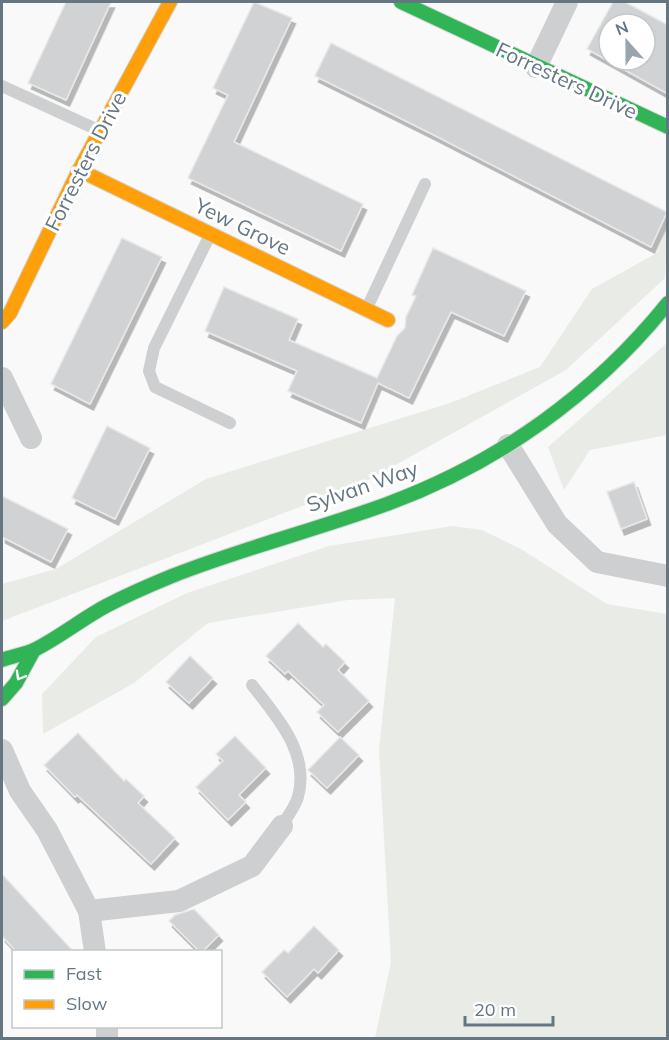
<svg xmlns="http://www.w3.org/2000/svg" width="669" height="1040" font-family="Mulish,sans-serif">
	<defs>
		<filter id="shadow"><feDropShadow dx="3.5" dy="6" stdDeviation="0" flood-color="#0004"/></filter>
	</defs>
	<rect width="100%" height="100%" fill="#f9f9f9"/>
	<!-- green -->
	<g fill="#e8ebe6">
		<polygon points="667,226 665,278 566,370 365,482 2,621 2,584 56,569 206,479 450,403 540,367 592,289 657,253"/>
		<polygon points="667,343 667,435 590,450 564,490 548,447"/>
		<polygon points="452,526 482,530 521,549 607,604 667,614 667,1038 375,1038 391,962 379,750 395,598 348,600 208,623 134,683 43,734 42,694 96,637 187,593 329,546"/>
	</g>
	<!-- building -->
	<g fill="#d0d2d3" stroke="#e8e8e8" stroke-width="1.5" fill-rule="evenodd" filter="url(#shadow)">
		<polygon points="66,2 111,2 66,100 28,83"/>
		<polygon points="254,2 292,18 234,142 363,204 341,251 188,178 228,95 213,88"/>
		<path d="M 613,2 L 625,2 L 668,25 L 668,94 L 587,49 ZM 609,24 L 645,24 L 645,60 L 609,60 Z"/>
		<polygon points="331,43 667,212 651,247 434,135 315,76"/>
		<polygon points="122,238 162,257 90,404 51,384"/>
		<polygon points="433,248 526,291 504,336 451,312 409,398 378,383 361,423 288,391 297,371 205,331 224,287 298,319 289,340 377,378 397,336 405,328 406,317 416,296 412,295"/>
		<polygon points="107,426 150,448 115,519 72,498"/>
		<polygon points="634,482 647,519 621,529 607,492"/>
		<polygon points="2,496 68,529 51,562 2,537"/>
		<polygon points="298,623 323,647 326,644 345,662 338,670 369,701 338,732 317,712 324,705 288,671 285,674 266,656"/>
		<polygon points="190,656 213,678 189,703 166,682"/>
		<polygon points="78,733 124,781 126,779 144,796 138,803 175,838 151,864 77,795 75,797 44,765"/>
		<polygon points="235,736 266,768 239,795 246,802 228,820 196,787 223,761 216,754"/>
		<polygon points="340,737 359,755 327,788 308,770"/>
		<polygon points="2,874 73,951 16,951 2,936"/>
		<polygon points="194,909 219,935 203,951 199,951 169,921 175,915"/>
		<polygon points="314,926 339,950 318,973 314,969 287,997 262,972 284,950 288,953"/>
	</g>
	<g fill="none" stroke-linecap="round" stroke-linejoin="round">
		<!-- fast casing -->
		<g stroke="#d5d6d7" stroke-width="16">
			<g id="fast">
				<polyline points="401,2 668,127"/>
				<path d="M 2,660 C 13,656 26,654 36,649 C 61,636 82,619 106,606 C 127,595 150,585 172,576 C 243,548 316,530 387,504 C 498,463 594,395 668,303"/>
				<polyline points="2,699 16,683 34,650"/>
			</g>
		</g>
		<!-- slow casing -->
		<g stroke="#d5d6d7" stroke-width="16">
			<g id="slow">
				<polyline points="79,170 388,320"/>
				<polyline points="2,322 10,313 79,170 170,2"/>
			</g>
		</g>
		<!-- lane -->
		<g stroke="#cecfd0" stroke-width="12">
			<polyline points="2,86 98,130"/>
			<polyline points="210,235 154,348 149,371 155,387 230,423"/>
			<polyline points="367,308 425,184"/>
			<path d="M 252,685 C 277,717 310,753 298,797 C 295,807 287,817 282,826"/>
		</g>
		<!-- street -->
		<g stroke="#cecfd0" stroke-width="22">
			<polyline points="536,67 567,2"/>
			<polyline points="2,378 31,438"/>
			<polyline points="508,445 557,524 597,562 668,576"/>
			<polyline points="2,750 20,791 47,830 89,911 95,952"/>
			<polyline points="89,911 179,901 252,866 282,826"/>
			<polyline points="107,1026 107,1038"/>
		</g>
		<!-- fast -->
		<use href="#fast" stroke="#30b455" stroke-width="14"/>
		<!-- slow -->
		<use href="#slow" stroke="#ff9f0a" stroke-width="14"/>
	</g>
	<!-- one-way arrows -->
	<defs><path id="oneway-chevron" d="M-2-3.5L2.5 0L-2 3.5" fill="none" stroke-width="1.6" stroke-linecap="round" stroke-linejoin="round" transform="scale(1.5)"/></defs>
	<use stroke="#fff" href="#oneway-chevron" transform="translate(20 676) rotate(120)"/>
	<g text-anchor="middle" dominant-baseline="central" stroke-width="6" stroke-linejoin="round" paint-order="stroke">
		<!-- street labels -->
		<g font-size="21" fill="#657683" stroke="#fff">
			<text transform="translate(567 80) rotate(25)">Forresters Drive</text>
			<text transform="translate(85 161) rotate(-63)">Forresters Drive</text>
			<text transform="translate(243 226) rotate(26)">Yew Grove</text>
			<text transform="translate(362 486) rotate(-19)">Sylvan Way</text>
		</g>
	</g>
	<!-- border -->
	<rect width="669" height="1040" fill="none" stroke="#657683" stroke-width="6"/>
	<!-- legend -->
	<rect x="12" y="950" width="210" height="78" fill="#ffffff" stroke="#c1c8cd" stroke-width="1.5"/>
	<rect x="24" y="970" width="30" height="9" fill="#30b455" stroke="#c1c8cd" stroke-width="1.5"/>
	<text x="66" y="980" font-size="18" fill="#657683">Fast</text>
	<rect x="24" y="1000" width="30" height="9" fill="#ff9f0a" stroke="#c1c8cd" stroke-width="1.5"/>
	<text x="66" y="1010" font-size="18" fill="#657683">Slow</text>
	<!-- north arrow -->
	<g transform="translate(627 42) rotate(339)"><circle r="28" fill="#ffffff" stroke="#c1c8cd" stroke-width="1.5"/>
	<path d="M0-4.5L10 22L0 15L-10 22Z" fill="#99a4ac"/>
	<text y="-9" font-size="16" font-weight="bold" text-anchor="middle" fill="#657683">N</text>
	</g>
	<!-- scale -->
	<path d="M465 1016v9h88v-9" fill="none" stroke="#657683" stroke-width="3"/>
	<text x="474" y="1016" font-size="18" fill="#657683" stroke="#ffffff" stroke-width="4.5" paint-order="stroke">20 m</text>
</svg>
